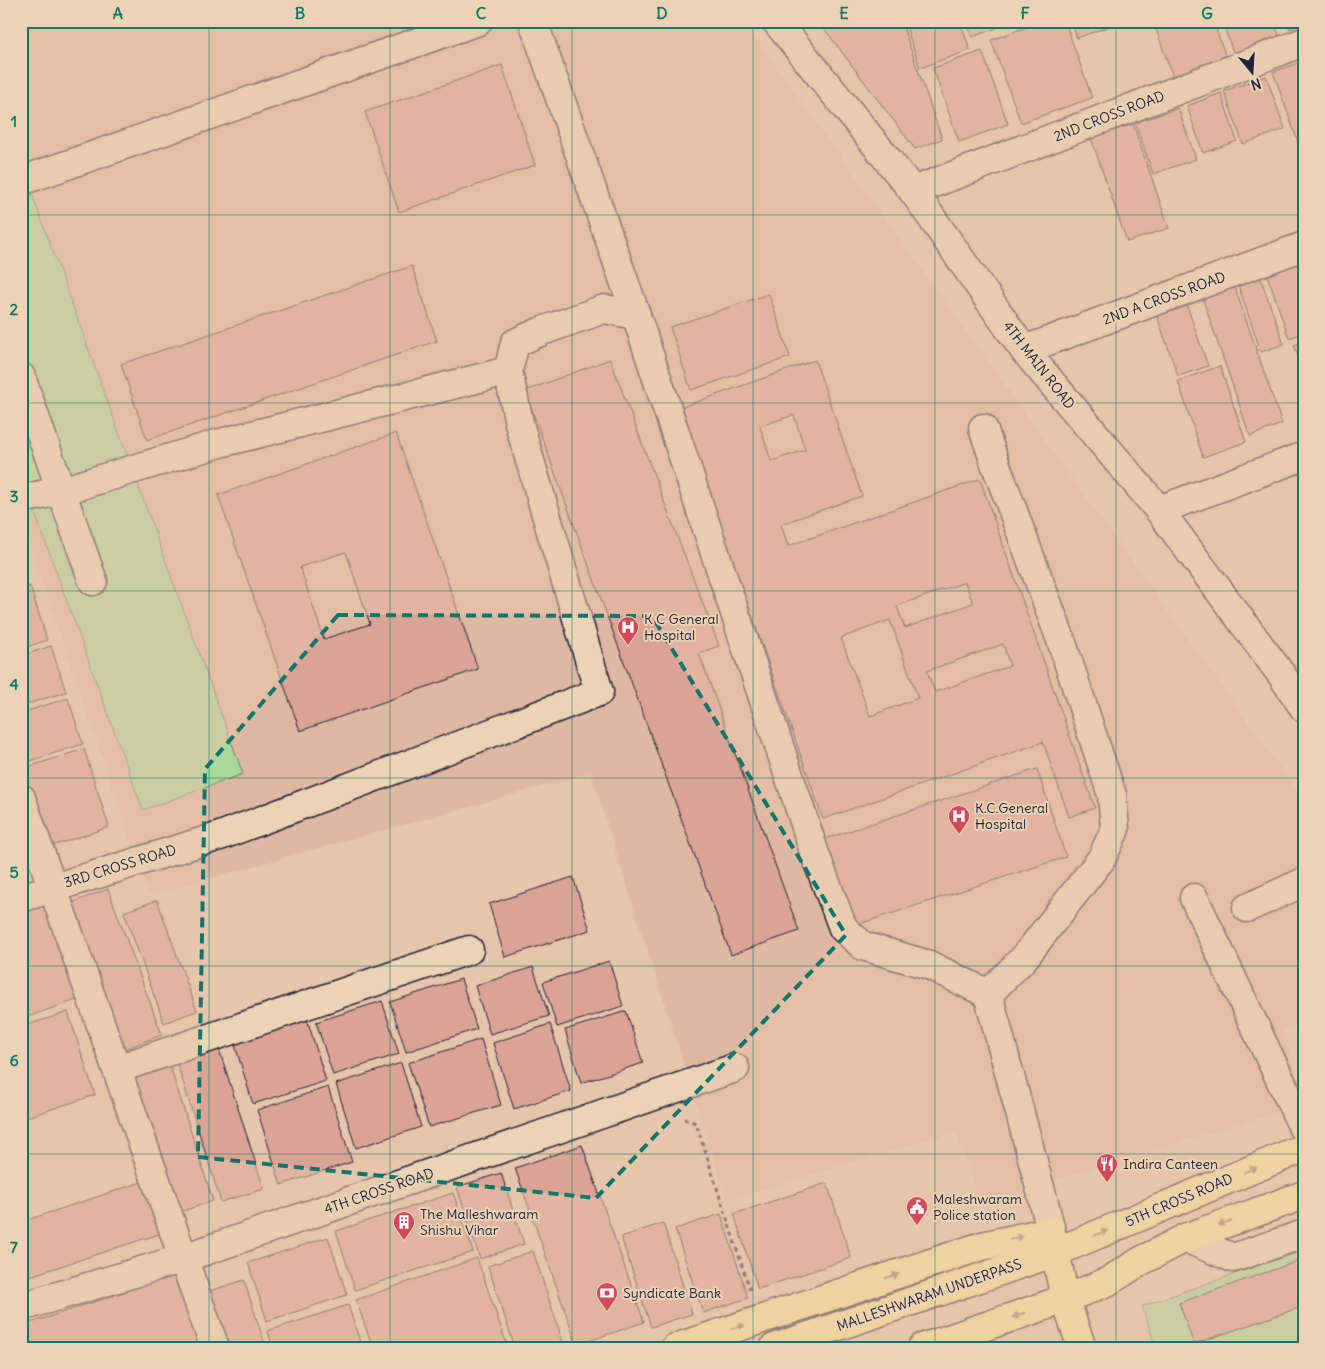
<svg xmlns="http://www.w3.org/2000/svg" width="1325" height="1369" font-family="Delius,sans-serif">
	<rect width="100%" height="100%" fill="#e7c5aa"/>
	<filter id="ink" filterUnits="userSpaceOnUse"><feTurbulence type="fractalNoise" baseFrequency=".02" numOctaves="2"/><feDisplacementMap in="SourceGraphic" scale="10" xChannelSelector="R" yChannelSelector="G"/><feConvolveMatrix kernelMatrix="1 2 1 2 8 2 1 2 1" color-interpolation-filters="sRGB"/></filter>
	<g filter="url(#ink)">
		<!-- built -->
		<polygon fill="#dfb8a1" points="21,21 743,21 1304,801 1304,1023 1282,1031 1304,1098 1304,1104 979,1203 956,1131 727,1200 591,773 149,895 21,519"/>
		<!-- green -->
		<g fill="#a9da9b" stroke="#667e6b">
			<polygon points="21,164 243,774 143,810 21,475"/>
			<polygon points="1304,1250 1304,1348 1156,1348 1142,1306"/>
		</g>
		<!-- building -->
		<g fill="#daa393" stroke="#22223b" fill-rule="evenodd">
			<polygon points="840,21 901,21 942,139 915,149 823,27"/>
			<polygon points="904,21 960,21 970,50 920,68"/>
			<polygon points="966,21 1016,21 972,37"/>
			<polygon points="1043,21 1065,21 1092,98 1021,123 991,40"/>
			<polygon points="1071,21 1124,21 1077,38"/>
			<polygon points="1153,21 1213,21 1226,57 1173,77"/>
			<polygon points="1222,21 1274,21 1280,38 1234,55"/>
			<polygon points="1287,21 1304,21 1304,24 1290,29"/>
			<polygon points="982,51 1008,124 959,142 933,68"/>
			<polygon points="1304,61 1304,149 1301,150 1273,72"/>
			<polygon points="502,65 535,165 399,212 365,112"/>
			<polygon points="1266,76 1285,129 1243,144 1224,91"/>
			<polygon points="1221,93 1237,141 1203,153 1187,106"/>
			<polygon points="1178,108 1196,159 1153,174 1135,123"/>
			<polygon points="1133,124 1169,228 1127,242 1091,138"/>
			<polygon points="1300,253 1304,265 1304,333 1289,338 1264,266"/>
			<polygon points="412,266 437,341 147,440 121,364"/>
			<polygon points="1258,271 1284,344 1261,352 1236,279"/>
			<polygon points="1233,282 1282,424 1250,436 1201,294"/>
			<polygon points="769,294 790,357 691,390 670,327"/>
			<polygon points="1187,306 1208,366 1178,376 1157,316"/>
			<polygon points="1304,342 1304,373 1294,345"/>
			<polygon points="610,359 719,646 699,653 799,931 731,955 525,391"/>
			<path d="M 815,360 L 862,496 L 781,524 L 788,546 L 980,479 L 1095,808 L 1069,817 L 1043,742 L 823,819 L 679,408 ZM 794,415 L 805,450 L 771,461 L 760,426 ZM 965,582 L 973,603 L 905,628 L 897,606 ZM 890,620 L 918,698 L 870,716 L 841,638 ZM 1003,644 L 1010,666 L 935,692 L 927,671 Z"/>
			<polygon points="1220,366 1246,442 1203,457 1178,381"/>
			<path d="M 396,433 L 478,669 L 300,731 L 218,495 ZM 346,552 L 370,624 L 324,639 L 300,567 Z"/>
			<polygon points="30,586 47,640 21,649 21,589"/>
			<polygon points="51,646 66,692 21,706 21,656"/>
			<polygon points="68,698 83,744 21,764 21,713"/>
			<polygon points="84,749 109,827 43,849 21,781 21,769"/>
			<polygon points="1037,769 1066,857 853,926 825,839"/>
			<polygon points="21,846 28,867 21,870"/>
			<polygon points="573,877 590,930 505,957 489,904"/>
			<polygon points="108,889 162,1035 116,1052 63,906"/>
			<polygon points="157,900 197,1011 164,1023 124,912"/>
			<polygon points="49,903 82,998 21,1019 21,913"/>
			<polygon points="609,961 623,1006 557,1027 543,982"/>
			<polygon points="533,967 549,1016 490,1034 475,986"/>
			<polygon points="461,979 477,1029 406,1052 390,1002"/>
			<polygon points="382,1001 399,1054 333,1075 316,1022"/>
			<polygon points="626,1011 643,1063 581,1083 565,1030"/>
			<polygon points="68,1012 95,1095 21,1119 21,1027"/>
			<polygon points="307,1019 326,1081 253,1104 234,1042"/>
			<polygon points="550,1024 571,1091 514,1109 493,1043"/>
			<polygon points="481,1039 501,1105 429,1127 408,1063"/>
			<polygon points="218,1046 264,1189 221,1202 176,1060"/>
			<polygon points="169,1063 213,1201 174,1214 130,1076"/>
			<polygon points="401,1063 421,1127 356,1148 336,1084"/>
			<polygon points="328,1087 352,1162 281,1185 257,1110"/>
			<polygon points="582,1145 644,1322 577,1345 515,1168"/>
			<polygon points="501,1173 524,1244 480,1259 457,1187"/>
			<polygon points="145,1181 162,1233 21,1279 21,1222"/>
			<polygon points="827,1183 851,1258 758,1289 734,1214"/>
			<polygon points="453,1193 473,1252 355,1290 336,1231"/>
			<polygon points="721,1214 748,1298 703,1313 675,1229"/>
			<polygon points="663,1223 692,1314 651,1327 621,1237"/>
			<polygon points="328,1237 347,1295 267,1321 248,1263"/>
			<polygon points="533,1251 565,1348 515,1348 488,1266"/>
			<polygon points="477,1258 508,1348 373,1348 356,1300"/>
			<polygon points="1304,1259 1304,1306 1194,1344 1179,1303"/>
			<polygon points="184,1272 209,1348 21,1348 21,1326"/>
			<polygon points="244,1280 266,1348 225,1348 207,1292"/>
			<polygon points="348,1305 362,1348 273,1348 268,1331"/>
		</g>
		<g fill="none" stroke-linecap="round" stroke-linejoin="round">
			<!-- minor casing -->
			<g stroke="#22223b" stroke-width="31">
				<g id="minor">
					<polyline points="533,21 636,315"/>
					<polyline points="776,21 913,191 1024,350 1159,510 1281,674 1304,708"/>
					<polyline points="21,181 478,21"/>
					<polyline points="913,191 1304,42"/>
					<polyline points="1024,350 1304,246"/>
					<polyline points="21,377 93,581"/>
					<polyline points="983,428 994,460 1061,640 1112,795 1115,829 1102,858 1024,958 988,994 1042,1195 1051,1231"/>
					<polyline points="21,499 61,491 220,443 508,371"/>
					<polyline points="1159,510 1304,456"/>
					<polyline points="21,798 215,1348"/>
					<polyline points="21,898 220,836 599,692 520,427 508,371 515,343 542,331 604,309 636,315 815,854 843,928 863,946 929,965 988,994"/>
					<polyline points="1194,898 1304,1130"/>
					<polyline points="1247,908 1304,882"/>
					<polyline points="117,1069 469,950"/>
					<polyline points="1185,1238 1233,1258 1304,1234"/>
					<polyline points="21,1307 184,1258 735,1068"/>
				</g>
			</g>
			<!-- major casing -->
			<g stroke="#22223b" stroke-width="31">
				<g id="major">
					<polyline points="675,1348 982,1246 1051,1231 1065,1299 1082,1348"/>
					<polyline points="774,1348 1056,1252 1291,1153 1304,1149"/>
					<polyline points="922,1348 1065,1299 1107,1282 1141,1261 1185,1238 1304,1195"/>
				</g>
			</g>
			<!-- path -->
			<polyline stroke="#22223b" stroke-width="3" stroke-dasharray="4 4" stroke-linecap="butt" points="684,1119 696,1123 750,1290"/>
			<!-- minor -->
			<use href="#minor" stroke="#ecd3b4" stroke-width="28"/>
			<!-- major -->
			<use href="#major" stroke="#fbdf96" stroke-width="28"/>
		</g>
		<!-- one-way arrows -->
		<defs><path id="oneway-solid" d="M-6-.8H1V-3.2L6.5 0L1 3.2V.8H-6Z" transform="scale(1.25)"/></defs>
		<g fill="#8e8068">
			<use href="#oneway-solid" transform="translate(1250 1170) rotate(-23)"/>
			<use href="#oneway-solid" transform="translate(1225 1223) rotate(160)"/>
			<use href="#oneway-solid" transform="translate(1101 1233) rotate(-23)"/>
			<use href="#oneway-solid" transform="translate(1016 1238) rotate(-12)"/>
			<use href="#oneway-solid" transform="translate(892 1276) rotate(-18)"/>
			<use href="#oneway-solid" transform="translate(1019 1315) rotate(161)"/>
			<use href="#oneway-solid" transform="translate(738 1327) rotate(-18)"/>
		</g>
	</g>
	<!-- marked area -->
	<path d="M0 0H1325V1369H0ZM 338,615 L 652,616 L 846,935 L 596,1198 L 198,1157 L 205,769 Z" fill="#e7c5aa" fill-opacity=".55" fill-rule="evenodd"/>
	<path fill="none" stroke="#0f766e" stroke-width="4" stroke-dasharray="10 6" stroke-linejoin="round" d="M 338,615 L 652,616 L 846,935 L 596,1198 L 198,1157 L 205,769 Z"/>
	<!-- grid -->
	<path fill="none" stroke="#0f766e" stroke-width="1" stroke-opacity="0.55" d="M 209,21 L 209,1348M 390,21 L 390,1348M 572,21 L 572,1348M 753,21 L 753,1348M 935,21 L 935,1348M 1116,21 L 1116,1348M 21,215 L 1304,215M 21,403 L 1304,403M 21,591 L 1304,591M 21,778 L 1304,778M 21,966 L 1304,966M 21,1154 L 1304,1154"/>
	<!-- icons -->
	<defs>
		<g id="hospital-pin" transform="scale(1.125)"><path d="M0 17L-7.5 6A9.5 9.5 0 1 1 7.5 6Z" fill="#d1495b" stroke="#ecd3b4"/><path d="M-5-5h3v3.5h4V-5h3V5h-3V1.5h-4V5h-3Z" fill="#fff"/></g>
		<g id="restaurant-pin" transform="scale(1.125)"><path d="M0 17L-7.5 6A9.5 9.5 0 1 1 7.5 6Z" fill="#d1495b" stroke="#ecd3b4"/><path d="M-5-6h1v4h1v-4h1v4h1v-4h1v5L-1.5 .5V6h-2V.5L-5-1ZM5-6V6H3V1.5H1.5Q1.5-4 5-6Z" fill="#fff"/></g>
		<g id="civic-pin" transform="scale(1.125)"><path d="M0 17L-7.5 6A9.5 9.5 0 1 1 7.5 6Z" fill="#d1495b" stroke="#ecd3b4"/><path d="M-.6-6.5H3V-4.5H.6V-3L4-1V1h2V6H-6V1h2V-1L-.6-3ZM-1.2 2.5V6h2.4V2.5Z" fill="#fff"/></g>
		<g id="building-pin" transform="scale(1.125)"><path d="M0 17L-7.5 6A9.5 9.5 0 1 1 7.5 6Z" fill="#d1495b" stroke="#ecd3b4"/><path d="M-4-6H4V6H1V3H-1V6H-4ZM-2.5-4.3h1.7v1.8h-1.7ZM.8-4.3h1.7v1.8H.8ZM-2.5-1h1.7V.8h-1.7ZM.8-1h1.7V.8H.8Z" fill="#fff"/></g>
		<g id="bank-pin" transform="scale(1.125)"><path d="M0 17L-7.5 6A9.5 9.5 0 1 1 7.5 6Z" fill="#d1495b" stroke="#ecd3b4"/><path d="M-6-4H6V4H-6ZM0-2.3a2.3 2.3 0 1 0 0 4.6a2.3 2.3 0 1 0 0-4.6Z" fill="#fff"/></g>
	</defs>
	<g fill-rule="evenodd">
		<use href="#hospital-pin" x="628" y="627"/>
		<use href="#hospital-pin" x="959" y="816"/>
		<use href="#restaurant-pin" x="1107" y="1164"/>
		<use href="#civic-pin" x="917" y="1207"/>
		<use href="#building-pin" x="404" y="1222"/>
		<use href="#bank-pin" x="607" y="1293"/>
	</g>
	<g text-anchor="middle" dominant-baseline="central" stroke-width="4" stroke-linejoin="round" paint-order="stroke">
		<!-- street labels -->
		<g font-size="14" fill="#22223b" stroke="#ecd3b4">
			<text transform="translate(1109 116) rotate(-21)">2ND CROSS ROAD</text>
			<text transform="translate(1164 298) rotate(-20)">2ND A CROSS ROAD</text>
			<text transform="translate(1039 365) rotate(52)">4TH MAIN ROAD</text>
			<text transform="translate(120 866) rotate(-17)">3RD CROSS ROAD</text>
			<text transform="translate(379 1191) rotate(-19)">4TH CROSS ROAD</text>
			<text transform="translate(1179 1200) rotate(-23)">5TH CROSS ROAD</text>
			<text transform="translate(929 1295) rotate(-19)">MALLESHWARAM UNDERPASS</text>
		</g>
		<!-- poi labels -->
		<g font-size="14" fill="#22223b" stroke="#ecd3b4" text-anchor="start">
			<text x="644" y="619">K C General<tspan x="644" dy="16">Hospital</tspan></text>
			<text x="975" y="808">K.C.General<tspan x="975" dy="16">Hospital</tspan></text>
			<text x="1123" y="1164">Indira Canteen</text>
			<text x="933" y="1199">Maleshwaram<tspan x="933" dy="16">Police station</tspan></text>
			<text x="420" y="1214">The Malleshwaram<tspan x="420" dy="16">Shishu Vihar</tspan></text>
			<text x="623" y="1293">Syndicate Bank</text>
		</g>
	</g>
	<!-- margin -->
	<rect width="1325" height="1369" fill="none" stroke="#ecd3b4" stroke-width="55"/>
	<!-- north arrow -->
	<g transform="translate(1252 72) rotate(162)" stroke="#ecd3b4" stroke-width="4" paint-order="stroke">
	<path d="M0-4L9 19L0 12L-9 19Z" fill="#22223b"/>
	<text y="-8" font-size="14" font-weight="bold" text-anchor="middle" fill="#22223b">N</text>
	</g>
	<rect x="28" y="28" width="1270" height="1314" fill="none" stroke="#0f766e" stroke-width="2"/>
	<g font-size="16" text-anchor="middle" font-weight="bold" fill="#0f766e">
		<text x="118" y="19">A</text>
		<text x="300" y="19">B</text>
		<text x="481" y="19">C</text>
		<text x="662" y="19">D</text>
		<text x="844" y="19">E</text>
		<text x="1025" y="19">F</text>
		<text x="1207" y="19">G</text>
		<text x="14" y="127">1</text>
		<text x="14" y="315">2</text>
		<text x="14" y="502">3</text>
		<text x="14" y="690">4</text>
		<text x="14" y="878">5</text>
		<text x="14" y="1066">6</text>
		<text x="14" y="1253">7</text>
	</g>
</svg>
